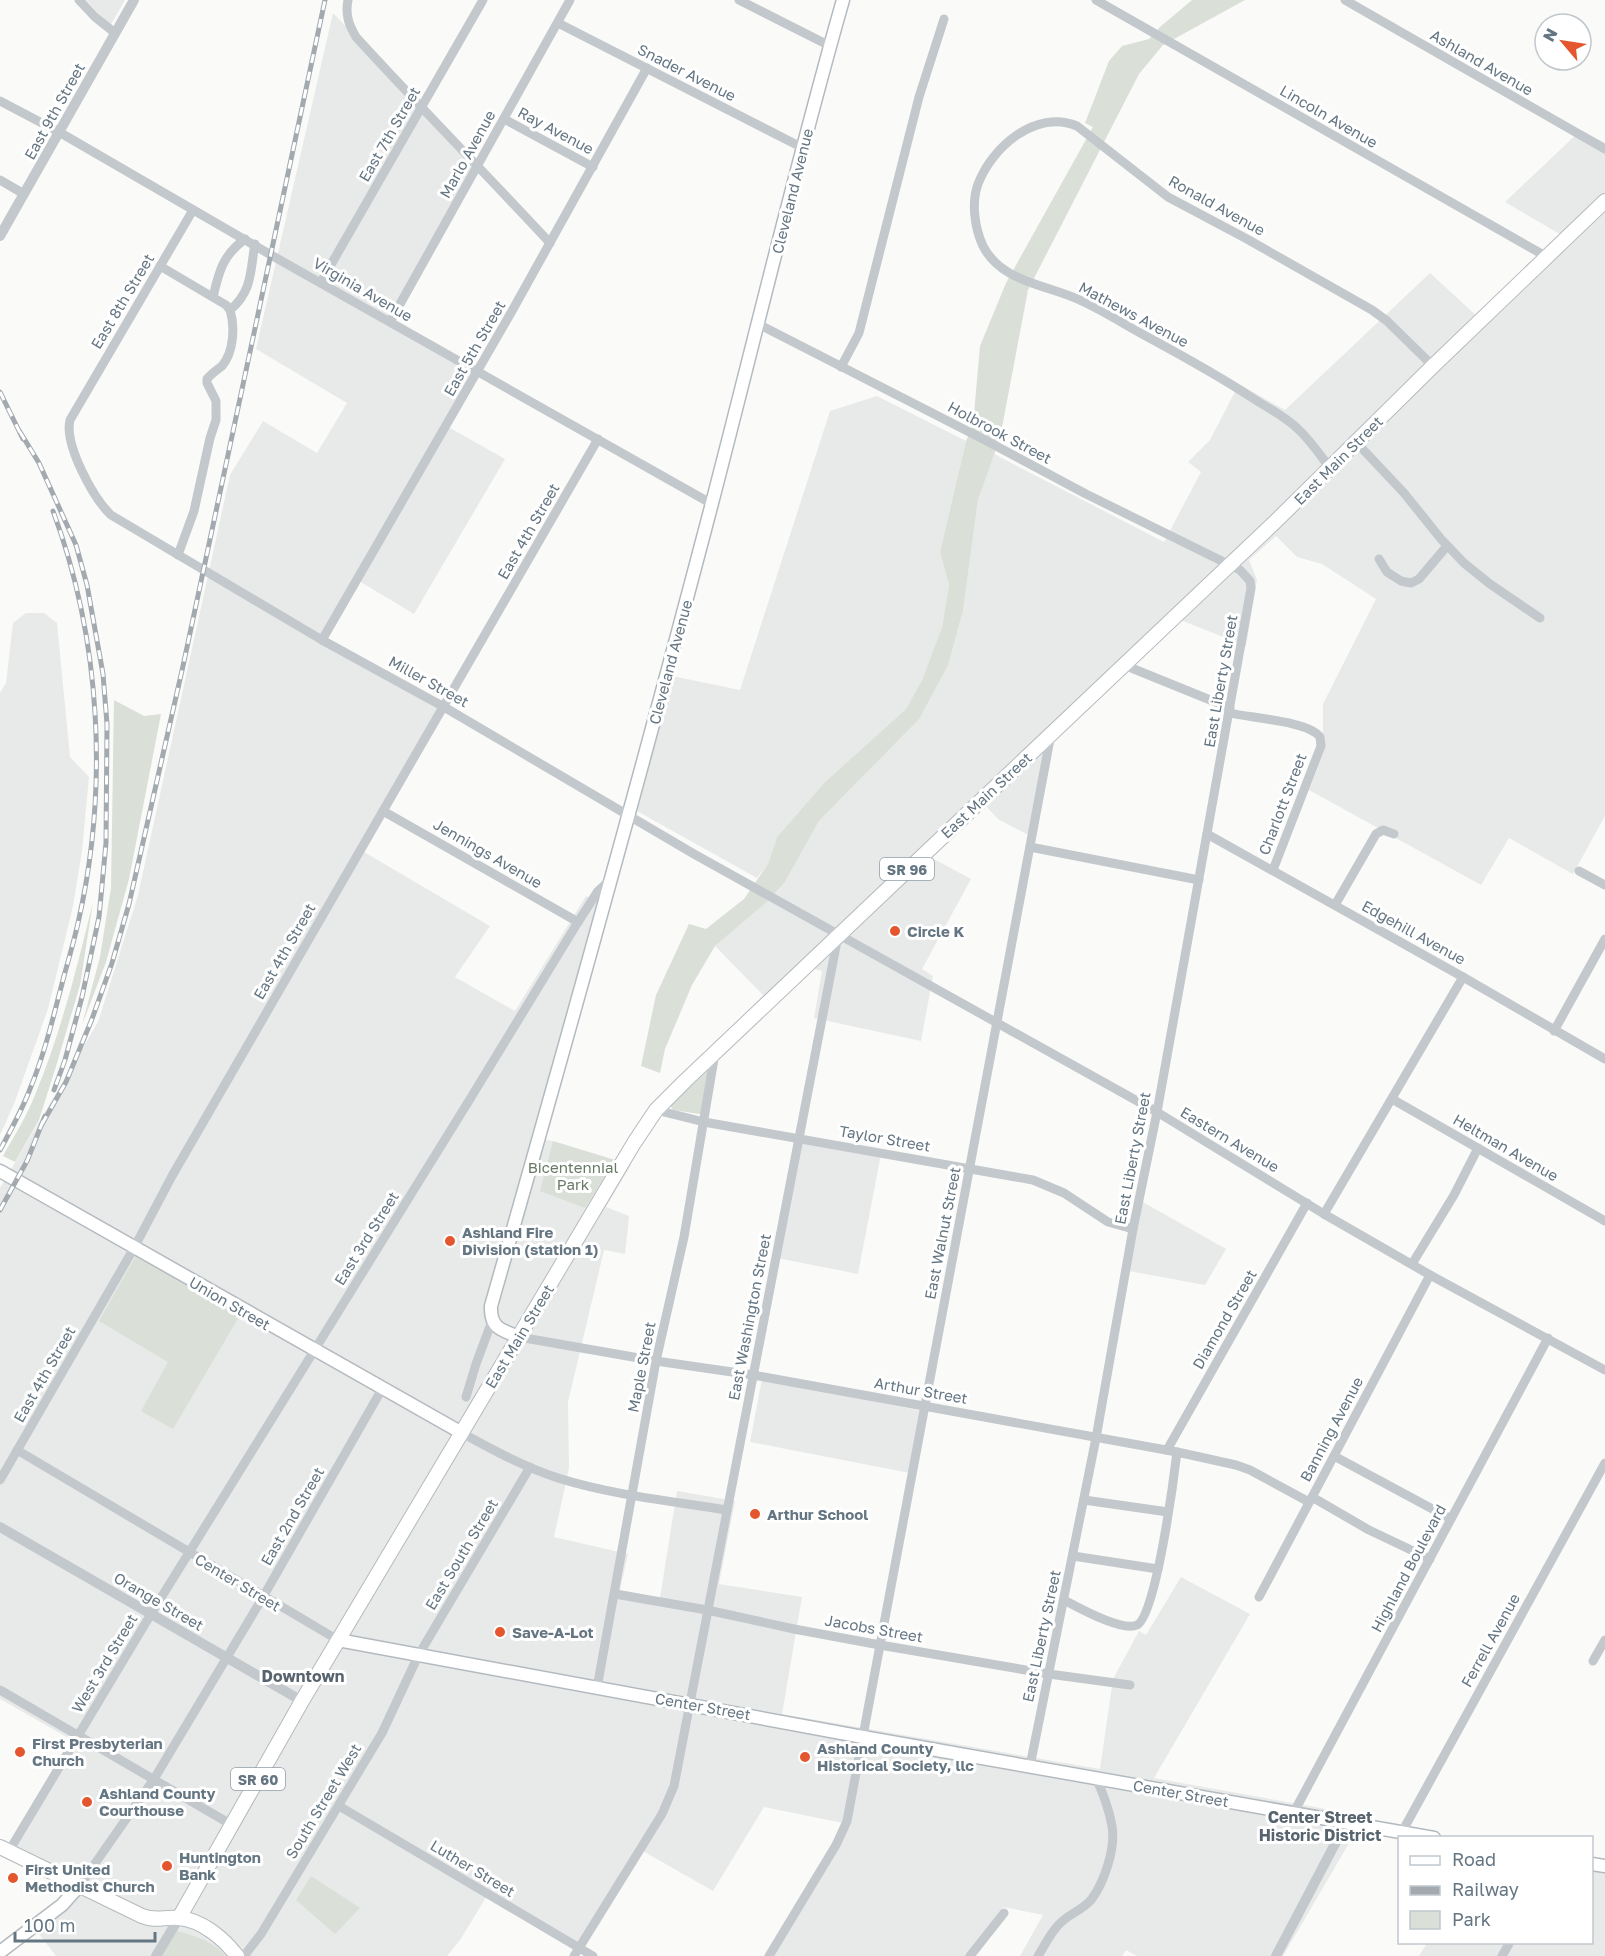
<svg xmlns="http://www.w3.org/2000/svg" width="1605" height="1956" font-family="'Golos Text',sans-serif">
	<rect width="100%" height="100%" fill="#fafaf8"/>
	<!-- built -->
	<g fill="#e8e9e9">
		<polygon points="86,0 125,0 110,26"/>
		<polygon points="333,13 478,163 390,325 472,371 443,424 505,459 414,614 354,578 319,638 445,713 364,852 490,926 455,977 515,1011 586,896 608,908 545,1139 631,1165 606,1207 629,1216 625,1254 604,1250 568,1402 569,1468 554,1537 628,1554 620,1590 660,1598 677,1491 735,1501 719,1584 802,1597 782,1714 1100,1769 1113,1679 1139,1631 1146,1635 1181,1577 1250,1614 1154,1778 1365,1816 1283,1956 1137,1956 1126,1950 1122,1956 1020,1956 1043,1915 1003,1907 966,1956 774,1956 769,1953 848,1824 764,1807 713,1891 641,1850 581,1948 488,1894 460,1940 447,1956 56,1956 35,1929 88,1888 9,1845 72,1740 0,1699 0,1188 98,1022 138,895 230,475 263,421 317,453 347,403 256,349"/>
		<polygon points="1581,130 1605,143 1605,816 1573,874 1509,838 1481,885 1309,790 1323,754 1323,704 1376,599 1322,564 1297,557 1276,536 1249,560 1257,580 1246,646 1178,619 1046,745 1030,836 998,819 985,805 930,857 971,879 922,969 933,976 921,1041 814,1018 822,971 802,965 767,999 715,946 768,901 785,882 819,821 866,773 948,664 963,611 978,500 994,454 1164,542 1201,472 1188,462 1210,440 1239,384 1285,410 1430,273 1479,318 1563,236 1505,202"/>
		<polygon points="877,396 966,441 940,552 949,585 942,627 922,680 906,709 825,782 777,837 768,864 757,878 637,811 672,676 740,690 830,411"/>
		<polygon points="26,613 44,613 57,623 70,757 89,777 82,851 73,906 48,1009 14,1104 0,1135 0,693 6,683 13,623"/>
		<polygon points="801,1138 881,1154 858,1274 777,1258"/>
		<polygon points="1141,1201 1226,1249 1205,1285 1129,1271"/>
		<polygon points="762,1379 922,1411 910,1473 750,1442"/>
		<polygon points="1592,1864 1605,1866 1605,1956 1419,1956 1427,1943 1592,1942"/>
	</g>
	<!-- green -->
	<g fill="#dadfd7">
		<polygon points="1192,0 1245,0 1163,45 1139,74 1028,290 1000,438 978,500 963,611 948,665 919,719 819,821 785,882 768,901 715,946 692,985 665,1049 660,1073 641,1066 656,995 689,924 706,929 744,899 768,864 777,837 825,782 906,709 922,680 942,627 949,585 940,552 966,441 973,425 980,346 1006,283 1093,127 1085,123 1109,61 1122,46 1149,39 1160,27"/>
		<polygon points="114,700 144,716 161,714 129,879 106,962 82,1025 100,957 111,888"/>
		<path d="M 93,902 L 80,985 L 57,1063 L 39,1120 L 15,1162 L 3,1156 C 14,1136 27,1116 35,1095 C 61,1033 77,967 93,902 Z"/>
		<polygon points="714,1065 706,1115 673,1110 670,1105"/>
		<polygon points="553,1141 615,1160 585,1208 540,1191"/>
		<polygon points="137,1254 240,1315 173,1429 141,1411 168,1362 99,1321"/>
		<polygon points="311,1876 360,1908 335,1934 296,1900"/>
		<path d="M 172,1929 C 190,1935 213,1940 225,1956 L 156,1956 Z"/>
	</g>
	<g fill="none" stroke-linecap="round" stroke-linejoin="round">
		<!-- secondary casing -->
		<g stroke="#b3babf" stroke-width="15">
			<g id="secondary">
				<polyline points="0,1171 462,1433"/>
				<path d="M 519,1337 C 501,1330 490,1328 491,1306 C 567,1040 641,774 711,507 C 755,338 795,168 843,0"/>
				<polyline points="338,1640 863,1737 1434,1838"/>
				<polyline points="1592,1864 1605,1866"/>
				<polyline points="0,1952 62,1905 80,1885"/>
			</g>
		</g>
		<!-- primary casing -->
		<g stroke="#b5babe" stroke-width="16">
			<g id="primary">
				<path d="M 0,1847 L 142,1916 C 157,1922 165,1916 179,1918 C 202,1920 224,1939 237,1956"/>
				<polyline points="179,1918 302,1701 634,1143 656,1110 685,1081 1276,521 1433,366 1605,201"/>
			</g>
		</g>
		<!-- minor -->
		<g stroke="#c3c8cc" stroke-width="9">
			<polyline points="79,0 95,17 115,33"/>
			<path d="M 348,0 C 345,15 349,25 356,37 C 420,107 486,174 550,243"/>
			<polyline points="739,0 830,46"/>
			<polyline points="1096,0 1547,257"/>
			<polyline points="1345,0 1605,149"/>
			<polyline points="558,23 803,148"/>
			<polyline points="0,101 59,132 271,255 712,504"/>
			<polyline points="504,119 593,167"/>
			<polyline points="0,180 24,194"/>
			<path d="M 193,210 L 70,420 C 64,444 93,498 111,515 L 322,640 L 444,707 L 694,854 L 1157,1112 L 1324,1214 L 1430,1275 L 1605,1370"/>
			<polyline points="160,266 226,305 230,310"/>
			<polyline points="321,282 483,0"/>
			<path d="M 213,297 C 219,271 223,255 245,239"/>
			<polyline points="390,322 570,0"/>
			<polyline points="758,324 983,439 1086,494 1240,570 1250,581 1251,588 1157,1112 1133,1229 1096,1438 1030,1766"/>
			<polyline points="841,367 859,333 919,97 944,19"/>
			<polyline points="1356,442 1404,493 1441,539 1464,563 1490,584 1540,618"/>
			<path d="M 1330,468 C 1320,455 1310,440 1298,429 C 1286,417 1268,408 1254,399 C 1218,375 1181,355 1144,335 C 1124,324 1105,312 1084,302 C 1052,285 1002,284 983,246 C 975,229 971,203 978,184 C 992,147 1036,109 1077,126 L 1168,197 L 1247,239 L 1372,310 L 1387,321 L 1433,366"/>
			<path d="M 178,555 L 194,511 L 210,438 L 216,420 L 216,401 L 207,383 L 207,379 C 212,373 217,370 222,366 C 234,352 235,326 230,310 C 253,291 250,270 255,244"/>
			<polyline points="1379,559 1387,572 1401,581 1411,583 1419,579 1447,546"/>
			<polyline points="322,640 512,311 647,68"/>
			<polyline points="1124,665 1230,708"/>
			<path d="M 1230,713 C 1250,718 1309,721 1320,737 L 1321,746 L 1273,870"/>
			<polyline points="383,811 578,922"/>
			<polyline points="1207,834 1463,977 1605,1059"/>
			<polyline points="1030,847 1199,880"/>
			<polyline points="1579,871 1605,885"/>
			<polyline points="1335,905 1376,834 1383,830 1394,834"/>
			<polyline points="1554,1031 1605,939"/>
			<polyline points="1392,1099 1605,1221"/>
			<polyline points="656,1110 704,1122 1033,1180 1064,1193 1108,1222 1133,1229"/>
			<polyline points="1324,1214 1463,977"/>
			<polyline points="1412,1264 1454,1195 1478,1148"/>
			<polyline points="519,1337 656,1361 753,1375 1177,1452 1236,1465 1250,1470 1309,1502"/>
			<polyline points="466,1397 476,1364 492,1321"/>
			<path d="M 462,1433 C 493,1450 524,1467 558,1478 C 612,1495 671,1501 727,1510"/>
			<polyline points="17,1450 338,1640"/>
			<polyline points="1167,1450 1307,1203"/>
			<polyline points="1334,1456 1451,1519"/>
			<polyline points="0,1480 134,1248 172,1176 598,439"/>
			<polyline points="1312,1497 1369,1530 1430,1559"/>
			<polyline points="1084,1500 1168,1512"/>
			<polyline points="1073,1556 1158,1569"/>
			<polyline points="615,1594 707,1610 794,1629 880,1645 1049,1674 1130,1685"/>
			<polyline points="1259,1597 1430,1275"/>
			<path d="M 1064,1600 C 1079,1608 1122,1632 1137,1625 C 1156,1616 1174,1477 1177,1452"/>
			<polyline points="1593,1661 1605,1640"/>
			<polyline points="597,1688 656,1361 684,1237 715,1053"/>
			<polyline points="0,1690 232,1825"/>
			<polyline points="339,1806 593,1956"/>
			<polyline points="1294,1812 1548,1338"/>
			<polyline points="1402,1832 1605,1463"/>
			<polyline points="9,1851 151,1614 470,1099 578,922 598,891 610,880"/>
			<polyline points="80,1885 154,1779 263,1597 382,1389"/>
			<polyline points="244,1956 261,1934 382,1733 418,1656 530,1467"/>
			<polyline points="574,1956 662,1814 674,1786 838,936"/>
			<polyline points="769,1956 836,1845 847,1821 1051,734"/>
			<polyline points="970,1956 1004,1913"/>
			<path d="M 1038,1956 C 1046,1943 1053,1928 1065,1919 C 1074,1912 1083,1909 1091,1900 C 1104,1883 1116,1848 1112,1826 C 1109,1809 1103,1793 1096,1778"/>
			<polyline points="1502,1956 1510,1942"/>
		</g>
		<!-- tertiary -->
		<g stroke="#c3c8cc" stroke-width="10">
			<polyline points="0,236 134,0"/>
			<polyline points="0,1527 302,1701"/>
			<polyline points="156,1956 179,1918"/>
			<polyline points="1276,1956 1346,1823"/>
		</g>
		<!-- secondary -->
		<use href="#secondary" stroke="#fff" stroke-width="12"/>
		<!-- primary -->
		<use href="#primary" stroke="#fff" stroke-width="14"/>
		<!-- rail casing -->
		<g stroke="#a2aab0" stroke-width="5">
			<g id="rail">
				<polyline points="0,392 23,439"/>
				<polyline points="20,432 39,463 76,545 87,585 103,674 107,724 106,843 99,917 82,997 65,1060 54,1090"/>
				<polyline points="42,1124 66,1082 92,1019 112,963 129,904 183,666 325,0"/>
				<path d="M 0,1150 C 11,1130 22,1110 30,1089 C 45,1053 54,1014 64,976 C 69,958 74,941 78,923 C 109,788 101,640 53,511"/>
				<polyline points="0,1210 27,1161 45,1116"/>
			</g>
		</g>
		<!-- rail -->
		<use href="#rail" stroke="#fff" stroke-width="3" stroke-dasharray="9" stroke-linecap="butt"/>
	</g>
	<!-- markers -->
	<g fill="#e4572e" stroke="#fff" stroke-width="2">
		<circle cx="895" cy="931" r="6"/>
		<circle cx="450" cy="1241" r="6"/>
		<circle cx="755" cy="1514" r="6"/>
		<circle cx="500" cy="1632" r="6"/>
		<circle cx="20" cy="1752" r="6"/>
		<circle cx="805" cy="1757" r="6"/>
		<circle cx="87" cy="1802" r="6"/>
		<circle cx="167" cy="1866" r="6"/>
		<circle cx="13" cy="1878" r="6"/>
	</g>
	<g text-anchor="middle" dominant-baseline="central" stroke-width="6" stroke-linejoin="round" paint-order="stroke">
		<!-- shield labels -->
		<g fill="#fff" stroke="#939fa8" stroke-width="1.5">
			<rect x="880" y="858" width="54" height="22" rx="4.5"/>
			<rect x="231" y="1768" width="54" height="22" rx="4.5"/>
		</g>
		<g font-size="14" font-weight="bold" fill="#657683">
			<text x="907" y="869">SR 96</text>
			<text x="258" y="1779">SR 60</text>
		</g>
		<!-- street labels -->
		<g font-size="15" fill="#657683" stroke="#fff">
			<text transform="translate(1482 62) rotate(30)">Ashland Avenue</text>
			<text transform="translate(687 72) rotate(27)">Snader Avenue</text>
			<text transform="translate(54 111) rotate(-61)">East 9th Street</text>
			<text transform="translate(1329 116) rotate(30)">Lincoln Avenue</text>
			<text transform="translate(556 130) rotate(28)">Ray Avenue</text>
			<text transform="translate(389 134) rotate(-60)">East 7th Street</text>
			<text transform="translate(467 154) rotate(-61)">Marlo Avenue</text>
			<text transform="translate(792 191) rotate(-76)">Cleveland Avenue</text>
			<text transform="translate(1217 205) rotate(29)">Ronald Avenue</text>
			<text transform="translate(363 289) rotate(30)">Virginia Avenue</text>
			<text transform="translate(122 301) rotate(-59)">East 8th Street</text>
			<text transform="translate(1134 314) rotate(28)">Mathews Avenue</text>
			<text transform="translate(474 348) rotate(-60)">East 5th Street</text>
			<text transform="translate(1000 432) rotate(28)">Holbrook Street</text>
			<text transform="translate(1338 460) rotate(-45)">East Main Street</text>
			<text transform="translate(528 531) rotate(-60)">East 4th Street</text>
			<text transform="translate(670 662) rotate(-75)">Cleveland Avenue</text>
			<text transform="translate(429 681) rotate(29)">Miller Street</text>
			<text transform="translate(1220 681) rotate(-80)">East Liberty Street</text>
			<text transform="translate(986 795) rotate(-43)">East Main Street</text>
			<text transform="translate(1282 804) rotate(-69)">Charlott Street</text>
			<text transform="translate(488 853) rotate(30)">Jennings Avenue</text>
			<text transform="translate(1414 932) rotate(29)">Edgehill Avenue</text>
			<text transform="translate(284 951) rotate(-60)">East 4th Street</text>
			<text transform="translate(885 1138) rotate(10)">Taylor Street</text>
			<text transform="translate(1230 1139) rotate(31)">Eastern Avenue</text>
			<text transform="translate(1506 1147) rotate(30)">Heltman Avenue</text>
			<text transform="translate(1132 1158) rotate(-79)">East Liberty Street</text>
			<text transform="translate(942 1233) rotate(-79)">East Walnut Street</text>
			<text transform="translate(366 1238) rotate(-58)">East 3rd Street</text>
			<text transform="translate(230 1303) rotate(30)">Union Street</text>
			<text transform="translate(749 1317) rotate(-79)">East Washington Street</text>
			<text transform="translate(1224 1319) rotate(-60)">Diamond Street</text>
			<text transform="translate(519 1336) rotate(-59)">East Main Street</text>
			<text transform="translate(641 1367) rotate(-79)">Maple Street</text>
			<text transform="translate(44 1374) rotate(-60)">East 4th Street</text>
			<text transform="translate(921 1390) rotate(10)">Arthur Street</text>
			<text transform="translate(1331 1429) rotate(-62)">Banning Avenue</text>
			<text transform="translate(292 1516) rotate(-60)">East 2nd Street</text>
			<text transform="translate(461 1554) rotate(-59)">East South Street</text>
			<text transform="translate(1408 1568) rotate(-62)">Highland Boulevard</text>
			<text transform="translate(238 1582) rotate(31)">Center Street</text>
			<text transform="translate(159 1601) rotate(30)">Orange Street</text>
			<text transform="translate(874 1628) rotate(10)">Jacobs Street</text>
			<text transform="translate(1041 1636) rotate(-78)">East Liberty Street</text>
			<text transform="translate(1490 1640) rotate(-61)">Ferrell Avenue</text>
			<text transform="translate(104 1663) rotate(-59)">West 3rd Street</text>
			<text transform="translate(703 1706) rotate(10)">Center Street</text>
			<text transform="translate(1181 1793) rotate(10)">Center Street</text>
			<text transform="translate(323 1801) rotate(-59)">South Street West</text>
			<text transform="translate(473 1868) rotate(31)">Luther Street</text>
		</g>
		<!-- poi labels -->
		<g font-size="15" font-weight="bold" fill="#657683" stroke="#fff" text-anchor="start">
			<text x="907" y="931">Circle K</text>
			<text x="462" y="1232">Ashland Fire<tspan x="462" dy="17">Division (station 1)</tspan></text>
			<text x="767" y="1514">Arthur School</text>
			<text x="512" y="1632">Save-A-Lot</text>
			<text x="32" y="1743">First Presbyterian<tspan x="32" dy="17">Church</tspan></text>
			<text x="817" y="1748">Ashland County<tspan x="817" dy="17">Historical Society, llc</tspan></text>
			<text x="99" y="1793">Ashland County<tspan x="99" dy="17">Courthouse</tspan></text>
			<text x="179" y="1857">Huntington<tspan x="179" dy="17">Bank</tspan></text>
			<text x="25" y="1869">First United<tspan x="25" dy="17">Methodist Church</tspan></text>
		</g>
		<!-- park labels -->
		<g font-size="15" fill="#687a64" stroke="#fff">
			<text x="573" y="1167">Bicentennial<tspan x="573" dy="17">Park</tspan></text>
		</g>
		<!-- neighbourhood labels -->
		<g font-size="16" font-weight="bold" fill="#57646e" stroke="#fff">
			<text x="303" y="1676">Downtown</text>
			<text x="1320" y="1817">Center Street<tspan x="1320" dy="18">Historic District</tspan></text>
		</g>
	</g>
	<!-- legend -->
	<rect x="1398" y="1836" width="195" height="108" fill="#ffffff" stroke="#c1c8cd" stroke-width="1.5"/>
	<rect x="1410" y="1856" width="30" height="9" fill="#ffffff" stroke="#c1c8cd" stroke-width="1.5"/>
	<text x="1452" y="1866" font-size="18" fill="#657683">Road</text>
	<rect x="1410" y="1886" width="30" height="9" fill="#a2aab0" stroke="#c1c8cd" stroke-width="1.5"/>
	<text x="1452" y="1896" font-size="18" fill="#657683">Railway</text>
	<rect x="1410" y="1911" width="30" height="18" fill="#dadfd7" stroke="#c1c8cd" stroke-width="1.5"/>
	<text x="1452" y="1926" font-size="18" fill="#657683">Park</text>
	<!-- north arrow -->
	<g transform="translate(1563 42) rotate(299)"><circle r="28" fill="#ffffff" stroke="#c1c8cd" stroke-width="1.5"/>
	<path d="M0-4.5L10 22L0 15L-10 22Z" fill="#e4572e"/>
	<text y="-9" font-size="16" font-weight="bold" text-anchor="middle" fill="#657683">N</text>
	</g>
	<!-- scale -->
	<path d="M15 1932v9h140v-9" fill="none" stroke="#657683" stroke-width="3"/>
	<text x="24" y="1932" font-size="18" fill="#657683" stroke="#ffffff" stroke-width="4.5" paint-order="stroke">100 m</text>
</svg>
